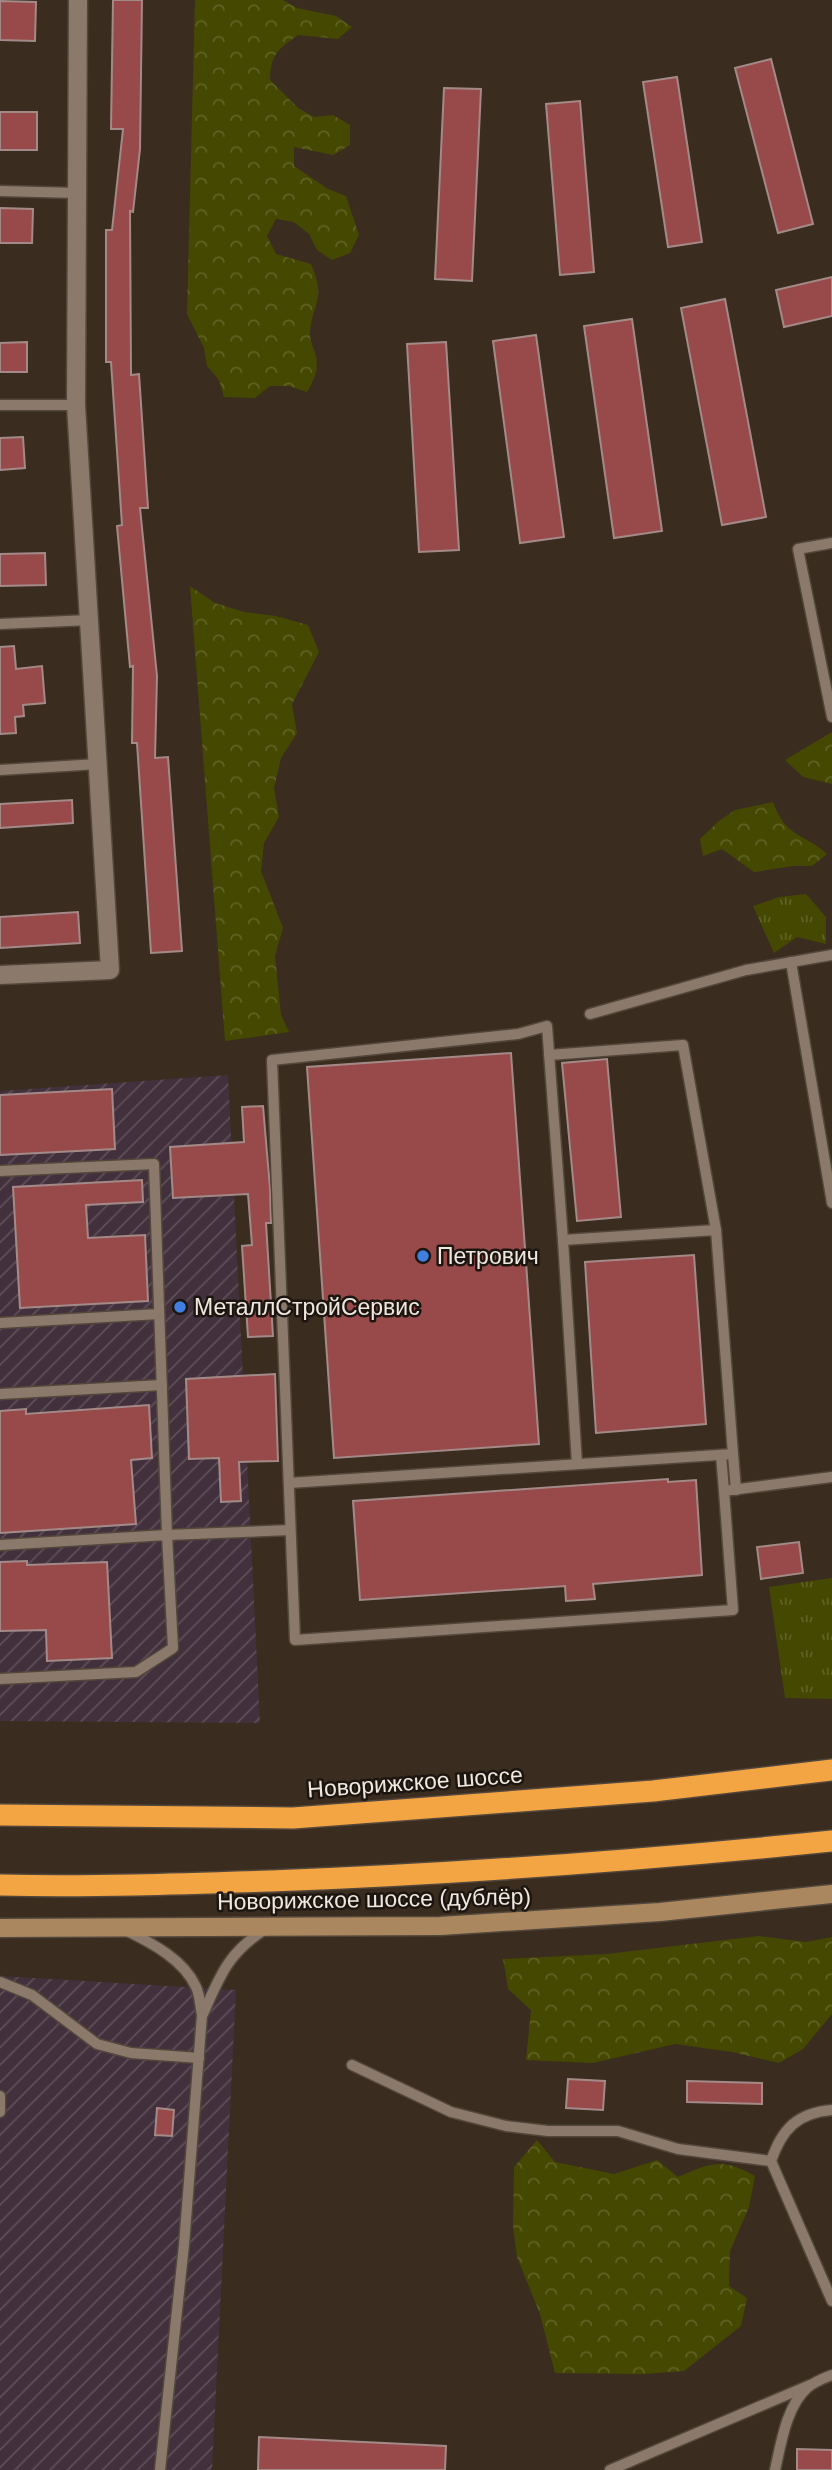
<svg xmlns="http://www.w3.org/2000/svg" width="832" height="2470" font-family="Arial,sans-serif">
	<defs>
		<pattern id="industrial-furrows" width="10" height="10" patternUnits="userSpaceOnUse" patternTransform="scale(1.75)"><rect width="10" height="10" fill="#42313c"/><path d="M-1 1l2-2M0 10L10 0M9 11l2-2" fill="none" stroke="#5e4f58"/></pattern>
		<pattern id="grass-tufts" width="24" height="20" patternUnits="userSpaceOnUse" patternTransform="scale(1.75)"><rect width="24" height="20" fill="#454800"/><path d="M3 7l-1-3M5 7V3M7 7l1-3M15 17l-1-3M17 17v-4M19 17l1-3" fill="none" stroke="#606225"/></pattern>
		<pattern id="forest-crowns" width="20" height="18" patternUnits="userSpaceOnUse" patternTransform="scale(1.75)"><rect width="20" height="18" fill="#454800"/><path d="M2 6a3 3 0 1 1 6 0M12 15a3 3 0 1 1 6 0" fill="none" stroke="#606225"/></pattern>
	</defs>
	<rect width="100%" height="100%" fill="#3a2c1f"/>
	<!-- industrial -->
	<g fill="url(#industrial-furrows)">
		<polygon points="228,1075 260,1723 0,1721 0,1091"/>
		<polygon points="0,1976 236,1990 212,2470 0,2470"/>
	</g>
	<!-- grass -->
	<g fill="url(#grass-tufts)">
		<polygon points="806,894 826,917 826,944 797,937 774,953 753,906 779,897"/>
		<polygon points="832,1578 832,1699 785,1698 769,1587"/>
	</g>
	<!-- forest -->
	<g fill="url(#forest-crowns)">
		<path d="M 195,0 L 283,0 L 297,8 L 336,16 L 352,27 L 338,39 L 298,35 C 277,50 271,54 270,80 L 298,108 L 314,117 L 333,115 L 350,125 L 350,145 L 333,155 L 294,147 L 294,166 L 328,189 L 346,196 L 359,235 L 350,253 L 332,260 L 317,250 L 309,234 L 294,222 L 276,219 L 267,236 L 276,254 L 311,264 C 327,301 312,301 310,334 C 310,342 314,348 316,356 C 319,371 314,380 307,392 L 289,386 L 270,386 L 255,398 L 224,397 L 219,380 L 207,366 L 204,348 L 187,314 Z"/>
		<polygon points="190,586 215,603 244,612 276,616 308,625 319,652 292,704 297,733 281,758 274,788 279,817 264,843 261,871 283,928 275,956 281,1015 289,1032 225,1041"/>
		<polygon points="832,732 832,784 803,777 785,760"/>
		<path d="M 773,802 C 787,839 801,831 827,854 L 812,866 L 793,866 L 754,872 L 722,849 L 703,856 L 700,839 L 719,821 L 735,810 Z"/>
		<polygon points="759,1936 806,1942 832,1937 832,2014 803,2049 779,2063 732,2052 675,2044 593,2063 526,2060 531,2010 508,1989 503,1959 607,1954"/>
		<path d="M 537,2140 L 555,2162 L 614,2174 L 657,2160 L 678,2177 C 711,2163 721,2157 755,2176 L 749,2207 L 730,2251 L 729,2286 L 747,2298 L 741,2326 L 684,2371 L 644,2374 L 555,2373 L 540,2314 L 517,2257 L 513,2226 L 514,2167 Z"/>
	</g>
	<!-- building -->
	<g fill="#974a49" stroke="#a38a88" stroke-width="2">
		<polygon points="113,0 142,0 140,149 133,212 130,211 131,375 139,374 148,508 140,508 157,676 155,758 168,757 182,951 151,953 137,743 132,743 133,666 130,667 117,526 122,525 111,362 106,362 106,230 112,230 123,129 111,129"/>
		<polygon points="0,1 36,2 35,41 0,40"/>
		<polygon points="771,59 813,224 778,233 735,68"/>
		<polygon points="677,77 702,242 668,247 643,82"/>
		<polygon points="444,88 481,89 472,281 435,279"/>
		<polygon points="580,101 594,272 560,275 546,104"/>
		<rect x="0" y="112" width="37" height="38"/>
		<polygon points="0,208 33,209 32,243 0,243"/>
		<polygon points="832,277 832,316 784,327 776,290"/>
		<polygon points="725,299 766,517 722,525 681,308"/>
		<polygon points="632,319 662,531 614,538 584,326"/>
		<polygon points="536,335 564,537 520,543 493,341"/>
		<polygon points="27,342 27,372 0,372 0,343"/>
		<polygon points="446,342 459,550 419,552 407,344"/>
		<polygon points="23,437 25,468 0,470 0,438"/>
		<polygon points="45,553 46,585 0,586 0,554"/>
		<polygon points="14,646 16,669 42,666 45,703 23,705 24,716 15,717 16,733 0,734 0,647"/>
		<polygon points="72,800 73,823 0,828 0,804"/>
		<polygon points="78,912 80,943 0,948 0,917"/>
		<polygon points="511,1053 539,1444 334,1458 307,1067"/>
		<polygon points="607,1059 621,1217 577,1221 562,1063"/>
		<polygon points="112,1089 115,1149 0,1155 0,1095"/>
		<polygon points="263,1106 270,1188 271,1223 266,1223 273,1336 248,1337 242,1246 252,1245 248,1194 173,1198 170,1147 244,1142 242,1107"/>
		<polygon points="142,1180 143,1202 86,1205 88,1238 145,1235 148,1301 20,1308 13,1187"/>
		<polygon points="694,1255 706,1424 596,1433 585,1262"/>
		<polygon points="275,1374 278,1461 239,1462 241,1501 221,1502 219,1458 189,1459 186,1379"/>
		<polygon points="149,1405 152,1458 131,1460 136,1524 0,1533 0,1411 26,1409 26,1414"/>
		<polygon points="668,1479 668,1482 696,1480 702,1575 593,1584 595,1599 566,1601 565,1586 360,1600 353,1501"/>
		<polygon points="799,1542 803,1573 761,1579 757,1547"/>
		<polygon points="27,1561 27,1565 107,1562 112,1658 47,1661 46,1630 0,1631 0,1562"/>
		<polygon points="568,2079 605,2081 603,2110 566,2108"/>
		<polygon points="687,2081 762,2083 762,2104 687,2102"/>
		<polygon points="157,2108 174,2110 172,2136 155,2135"/>
		<polygon points="259,2437 446,2446 445,2470 258,2470"/>
		<polygon points="797,2449 832,2450 832,2470 797,2470"/>
	</g>
	<g fill="none" stroke-linecap="round" stroke-linejoin="round">
		<!-- lane casing -->
		<g stroke="#53473c" stroke-width="13">
			<g id="lane">
				<polyline points="0,191 77,193"/>
				<polyline points="0,405 76,405"/>
				<polyline points="832,543 798,549 832,717"/>
				<polyline points="0,624 90,620"/>
				<polyline points="0,770 98,764"/>
				<polyline points="791,962 832,1203"/>
				<polyline points="590,1014 746,970 832,955"/>
				<polyline points="549,1055 683,1045 716,1230"/>
				<polyline points="0,1171 154,1164 167,1535 290,1530"/>
				<polyline points="563,1240 547,1026 518,1034 272,1060 295,1640 733,1610 724,1491 832,1477"/>
				<polyline points="0,1323 159,1314"/>
				<polyline points="0,1394 162,1385"/>
				<polyline points="733,1454 736,1490"/>
				<polyline points="721,1455 724,1491"/>
				<polyline points="289,1483 733,1454 716,1230 563,1240 577,1464"/>
				<polyline points="0,1545 167,1535 173,1648 136,1672 0,1679"/>
				<path d="M 127,1931 C 152,1943 184,1960 196,1987 C 200,1995 200,2006 202,2015 L 184,2245 L 160,2470"/>
				<polyline points="0,1982 32,1995 97,2044 131,2053 199,2058"/>
				<path d="M 203,2014 C 220,1976 228,1953 264,1930"/>
				<polyline points="352,2065 451,2112 506,2126 548,2131 618,2131 678,2149 771,2161"/>
				<polyline points="0,2096 0,2112"/>
				<path d="M 832,2110 C 797,2113 782,2129 771,2161 L 832,2301"/>
				<polyline points="610,2470 810,2385"/>
				<path d="M 775,2470 C 781,2444 786,2407 807,2388 C 814,2382 824,2378 832,2375"/>
			</g>
		</g>
		<!-- street casing -->
		<g stroke="#53473c" stroke-width="21">
			<polyline id="street" points="0,975 110,970 76,405 78,0"/>
		</g>
		<!-- secondary casing -->
		<g stroke="#53473c" stroke-width="21">
			<polyline id="secondary" points="0,1928 440,1926 660,1912 832,1894"/>
		</g>
		<!-- highway casing -->
		<g stroke="#53473c" stroke-width="24">
			<g id="highway">
				<polyline points="0,1815 293,1818 653,1791 832,1770"/>
				<path d="M 0,1885 C 90,1887 180,1884 271,1881 C 458,1874 645,1860 832,1841"/>
			</g>
		</g>
		<!-- lane -->
		<use href="#lane" stroke="#8b7a6b" stroke-width="10"/>
		<!-- street -->
		<use href="#street" stroke="#8b7a6b" stroke-width="18"/>
		<!-- secondary -->
		<use href="#secondary" stroke="#aa875f" stroke-width="18"/>
		<!-- highway -->
		<use href="#highway" stroke="#f3a443" stroke-width="21"/>
	</g>
	<!-- markers -->
	<g fill="#3f7fe0" stroke="#1d1610" stroke-width="2.5">
		<circle cx="423" cy="1256" r="7"/>
		<circle cx="180" cy="1307" r="7"/>
	</g>
	<g text-anchor="middle" dominant-baseline="central" stroke-width="5" stroke-linejoin="round" paint-order="stroke">
		<!-- poi labels -->
		<g font-size="23" fill="#f0e7df" stroke="#1d1610" text-anchor="start">
			<text x="437" y="1256">Петрович</text>
			<text x="194" y="1307">МеталлСтройСервис</text>
		</g>
		<!-- street labels -->
		<g font-size="23" fill="#f0e7df" stroke="#1d1610">
			<text transform="translate(415 1782) rotate(-4)">Новорижское шоссе</text>
			<text transform="translate(374 1899) rotate(-1)">Новорижское шоссе (дублёр)</text>
		</g>
	</g>
</svg>
